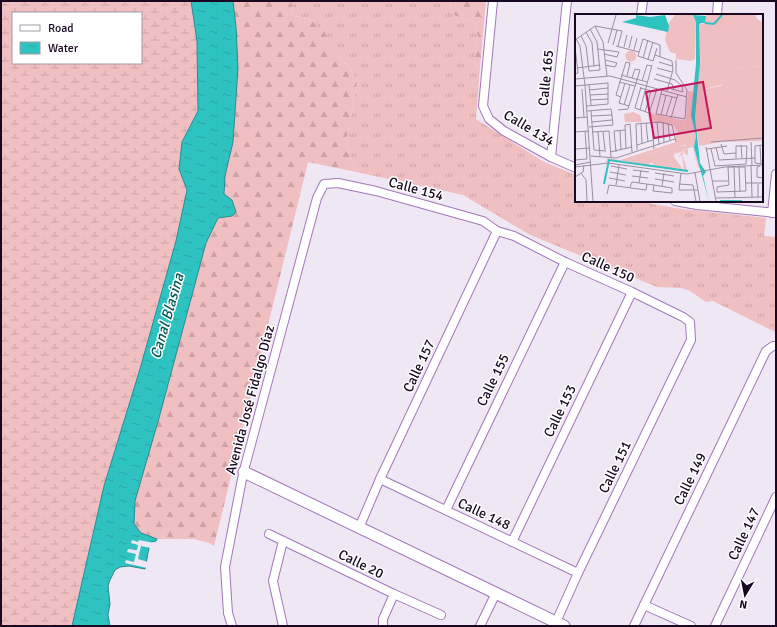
<svg xmlns="http://www.w3.org/2000/svg" width="777" height="627" font-family="Signika,sans-serif">
	<defs>
		<pattern id="grass-tufts" width="24" height="20" patternUnits="userSpaceOnUse"><rect width="24" height="20" fill="#f0bfc2"/><path d="M3 7l-1-3M5 7V3M7 7l1-3M15 17l-1-3M17 17v-4M19 17l1-3" fill="none" stroke="#cda3a6"/></pattern>
		<pattern id="forest-firs" width="22" height="20" patternUnits="userSpaceOnUse"><rect width="22" height="20" fill="#f0bfc2"/><path d="M5 1l3.5 6h-7zM16 11l3.5 6h-7z" fill="#cda3a6"/></pattern>
		<pattern id="wetland-marsh" width="20" height="14" patternUnits="userSpaceOnUse"><rect width="20" height="14" fill="#f0bfc2"/><path d="M1 5h8M5 5V1M11 12h8M15 12V8" fill="none" stroke="#cda3a6"/></pattern>
		<pattern id="water-ripples" width="26" height="14" patternUnits="userSpaceOnUse"><rect width="26" height="14" fill="#2ec3c1"/><path d="M2 4q2-2 4 0t4 0M15 11q2-2 4 0t4 0" fill="none" stroke="#28a6a6"/></pattern>
	</defs>
	<rect width="100%" height="100%" fill="#f0e7f5"/>
	<!-- grass -->
	<polygon fill="url(#grass-tufts)" points="291,1 451,1 450,13 463,19 474,22 478,37 474,59 476,67 480,68 476,119 544,162 576,175 576,201 644,201 652,204 682,209 766,218 764,236 776,237 776,339 775,338 775,332 713,301 706,302 690,291 682,288 657,287 530,235 463,195 356,172 346,142 357,83 350,68 326,43 311,20 294,16"/>
	<!-- forest -->
	<g fill="url(#forest-firs)">
		<polygon points="233,1 291,1 294,16 311,20 325,32 326,43 350,68 357,83 346,142 356,172 308,162 214,546 209,543 194,539 157,539 141,533 134,524 135,501 159,418 206,243 218,218 226,217 232,200 224,194 225,176 233,142 238,68 236,27"/>
		<polygon points="451,1 486,1 480,68 476,67 474,59 478,37 474,22 463,19 450,13"/>
	</g>
	<!-- wetland -->
	<path fill="url(#wetland-marsh)" fill-rule="evenodd" d="M 1,1 L 191,1 L 197,41 L 198,111 L 182,142 L 179,168 L 187,190 L 176,241 L 140,369 L 104,486 L 72,626 L 1,626 L 1,547 L 3,539 L 1,538 ZM 13,13 L 141,13 L 141,63 L 13,63 Z"/>
	<!-- water -->
	<polygon fill="url(#water-ripples)" stroke="#288b91" points="191,1 233,1 236,27 238,68 233,142 225,176 224,194 232,200 236,212 232,216 218,218 206,243 159,418 135,501 134,524 141,533 157,539 156,541 151,542 149,548 145,569 129,566 120,567 115,570 110,580 108,586 110,604 108,615 110,626 72,626 104,486 140,369 176,241 187,190 179,169 182,142 198,111 197,41"/>
	<!-- pier -->
	<polygon fill="#f0e7f5" points="132,540 138,542 139,540 154,543 153,543 151,548 141,546 138,559 148,562 147,568 125,563 126,560 134,562 136,554 127,552 128,549 137,550 138,545 131,543"/>
	<g fill="none" stroke-linecap="round" stroke-linejoin="round">
		<!-- street casing -->
		<g stroke="#a277b8" stroke-width="10">
			<g id="street">
				<polyline points="493,1 483,106 489,119 504,131 551,157 576,168"/>
				<polyline points="641,15 643,1"/>
				<polyline points="717,15 718,1"/>
				<polyline points="551,157 567,1"/>
				<polyline points="675,201 697,205 776,213"/>
				<polyline points="772,213 776,174"/>
				<polyline points="380,479 578,573"/>
				<polyline points="446,510 565,262"/>
				<polyline points="359,528 380,479 497,231"/>
				<polyline points="269,534 394,594 441,615"/>
				<polyline points="283,541 273,581 283,626"/>
				<polyline points="512,542 632,292"/>
				<polyline points="644,605 691,626"/>
				<polyline points="232,626 228,613 225,567 243,474 317,198 324,184 338,183 376,191 483,221 497,231 514,236 565,262 632,292 683,317 690,322 691,340 578,573 556,622"/>
				<polyline points="383,626 383,619 394,594"/>
				<polyline points="480,626 496,593"/>
				<polyline points="634,626 766,351 773,346 776,346"/>
				<polyline points="715,626 776,497"/>
			</g>
		</g>
		<!-- secondary casing -->
		<g stroke="#a277b8" stroke-width="13">
			<polyline id="secondary" points="244,472 564,626"/>
		</g>
		<!-- street -->
		<use href="#street" stroke="#fff" stroke-width="8"/>
		<!-- secondary -->
		<use href="#secondary" stroke="#fff" stroke-width="11"/>
	</g>
	<g text-anchor="middle" dominant-baseline="central" stroke-width="3" stroke-linejoin="round" paint-order="stroke">
		<!-- street labels -->
		<g font-size="14" fill="#190821" stroke="#fff">
			<text transform="translate(546 78) rotate(-84)">Calle 165</text>
			<text transform="translate(529 128) rotate(31)">Calle 134</text>
			<text transform="translate(416 189) rotate(15)">Calle 154</text>
			<text transform="translate(608 267) rotate(24)">Calle 150</text>
			<text transform="translate(419 366) rotate(-65)">Calle 157</text>
			<text transform="translate(493 380) rotate(-64)">Calle 155</text>
			<text transform="translate(250 400) rotate(-75)">Avenida José Fidalgo Díaz</text>
			<text transform="translate(560 411) rotate(-64)">Calle 153</text>
			<text transform="translate(615 467) rotate(-64)">Calle 151</text>
			<text transform="translate(690 479) rotate(-64)">Calle 149</text>
			<text transform="translate(484 514) rotate(25)">Calle 148</text>
			<text transform="translate(744 534) rotate(-65)">Calle 147</text>
			<text transform="translate(361 564) rotate(26)">Calle 20</text>
		</g>
		<!-- water labels -->
		<g font-size="15" font-style="italic" fill="#015958" stroke="#fff">
			<text transform="translate(167 316) rotate(-74)">Canal Blasina</text>
		</g>
	</g>
	<!-- overview -->
	<g transform="translate(575 14)">
		<rect width="188" height="188" fill="#f0e7f5"/>
		<path d="M 73,99 L 107,106 L 109,113 L 118,124 L 117,130 L 105,132 L 110,120 L 101,122 L 103,119 L 99,112 L 74,107 ZM 93,133 L 91,137 L 69,141 L 68,146 L 78,152 L 42,146 L 31,148 L 32,144 L 45,146 L 67,139 L 77,139 ZM 113,135 L 113,141 L 107,139 L 112,156 L 118,157 L 97,155 L 104,155 L 95,150 L 98,146 L 98,139 L 107,136 L 109,140 L 111,137 L 108,136 ZM 107,138 L 103,143 L 107,141 L 109,157 L 99,143 L 99,140 Z" fill="#f0bfc2" fill-rule="evenodd"/>
		<path d="M 100,1 L 118,1 L 121,7 L 120,45 L 116,47 L 101,45 L 101,40 L 95,38 L 90,26 L 93,10 ZM 131,1 L 180,1 L 183,6 L 188,8 L 188,52 L 162,54 L 148,66 L 146,71 L 129,75 L 127,50 L 124,44 L 124,11 L 130,9 ZM 113,77 L 119,78 L 116,103 L 121,122 L 119,133 L 127,156 L 123,153 L 118,133 L 108,136 L 112,137 L 111,140 L 107,136 L 98,139 L 98,146 L 95,150 L 105,155 L 78,152 L 78,149 L 71,149 L 67,145 L 69,141 L 91,137 L 93,133 L 77,139 L 67,139 L 101,128 L 100,115 L 101,122 L 110,120 L 110,125 L 107,126 L 109,128 L 105,132 L 111,132 L 114,128 L 117,130 L 118,124 L 109,113 L 107,106 L 111,106 Z" fill="#f0bfc2"/>
		<path d="M 124,45 L 128,52 L 129,75 L 146,72 L 148,66 L 162,54 L 188,52 L 188,127 L 146,128 L 124,132 L 120,103 Z" fill="#f0bfc2"/>
		<path d="M50.5 42a5.5 5.5 0 1 1 11 0a5.5 5.5 0 1 1-11 0ZM 58,98 L 65,101 L 67,108 L 50,108 L 49,100 Z" fill="#f0bfc2"/>
		<path d="M 61,1 L 75,3 L 90,1 L 94,12 L 93,18 L 47,8 L 61,4 ZM 118,1 L 131,2 L 130,9 L 126,9 L 124,11 L 125,49 L 120,103 L 125,149 L 131,158 L 128,162 L 134,187 L 119,133 L 121,122 L 116,102 L 121,50 L 121,8 Z" fill="#2ec3c1"/>
		<path fill="none" stroke="#2ec3c1" stroke-width="2" d="M 130,9 L 139,10 L 147,1M 29,170 L 34,146 L 113,157M 145,187 L 167,187"/>
		<path fill="none" stroke="#9a8ea0" stroke-width="1" d="M 20,12 L 28,28 L 32,62M 20,12 L 47,17 L 43,32M 11,18 L 17,29 L 19,52M 6,22 L 11,32 L 14,57 L 25,56 L 22,28 L 15,15M 0,23 L 5,32 L 10,71 L 18,187M 0,26 L 20,12M 33,29 L 41,1M 38,31 L 42,16M 41,32 L 64,38M 0,33 L 3,59 L 0,60M 49,33 L 52,21M 54,34 L 57,22M 23,35 L 44,38 L 42,43 L 29,40M 59,36 L 62,24M 80,41 L 97,47 L 98,56 L 92,77M 68,44 L 73,26M 73,45 L 78,28M 30,46 L 42,49 L 40,53 L 30,51M 78,47 L 63,42 L 68,25 L 85,31 L 85,43M 78,47 L 82,34M 84,48 L 97,52M 2,54 L 25,51M 82,54 L 97,58M 81,60 L 100,66 L 107,72 L 108,78M 46,61 L 72,68M 0,65 L 35,62 L 112,83M 79,65 L 97,70 L 99,76M 67,67 L 72,51 L 77,52M 44,68 L 60,72M 50,69 L 44,89 L 54,92M 14,71 L 16,91M 0,72 L 33,69 L 33,90 L 12,92M 66,73 L 60,94 L 74,99 L 82,75M 65,74 L 81,78M 7,75 L 9,103M 96,75 L 108,78M 14,76 L 33,74M 87,76 L 81,100 L 110,105 L 112,76 L 101,59 L 101,46M 86,80 L 102,84M 15,81 L 33,80M 46,83 L 41,81 L 51,48 L 55,49 L 52,62M 15,86 L 33,85M 49,91 L 55,71M 43,96 L 53,95 L 65,56 L 60,55 L 57,64M 65,96 L 77,51M 12,97 L 36,95 L 37,101 L 38,111 L 14,113M 16,97 L 19,136 L 31,137M 70,98 L 76,77M 86,101 L 91,81M 16,102 L 37,101M 91,102 L 97,83M 0,104 L 13,103M 96,104 L 103,80M 17,108 L 37,106M 82,108 L 84,130M 88,108 L 89,128M 66,109 L 67,129M 71,109 L 73,128M 77,109 L 79,135M 93,110 L 95,126M 45,116 L 46,136M 34,117 L 36,143M 0,118 L 14,117M 18,118 L 34,117M 23,118 L 25,142M 28,118 L 30,136M 136,128 L 188,124M 176,128 L 177,151M 146,130 L 149,140 L 161,139M 62,131 L 78,126M 166,131 L 167,144M 185,131 L 186,150M 188,131 L 180,132 L 180,149 L 188,150M 131,133 L 141,187M 141,133 L 144,146 L 180,144M 0,135 L 15,134M 51,135 L 50,111 L 55,110 L 57,138M 132,135 L 152,132M 136,135 L 140,152 L 171,150 L 172,132 L 161,132 L 161,144M 62,136 L 61,110 L 85,108 L 97,111 L 101,128M 35,138 L 57,133M 41,138 L 39,117 L 50,116M 16,142 L 41,144 L 100,125M 0,146 L 12,145 L 10,117M 0,151 L 16,148M 176,151 L 177,183M 36,152 L 52,155M 185,152 L 182,153 L 182,163 L 188,164M 0,153 L 33,149 L 112,160 L 150,153 L 188,151M 153,153 L 170,153 L 171,177 L 142,178 L 142,173 L 154,171 ZM 159,153 L 160,184M 164,153 L 165,178M 58,156 L 74,158M 35,158 L 51,161M 6,159 L 11,166 L 12,187M 80,159 L 99,162M 106,159 L 104,176 L 123,176M 120,159 L 125,187M 57,162 L 73,164M 0,163 L 8,158 L 9,151M 34,164 L 50,167M 80,165 L 99,168M 138,167 L 153,167M 64,169 L 66,156M 171,169 L 188,169M 104,170 L 118,171 L 121,187M 183,170 L 183,183M 41,171 L 44,151M 87,172 L 89,159M 55,173 L 57,168 L 79,171 L 97,174 L 97,179 L 78,177 L 79,171M 32,180 L 34,171 L 71,176 L 72,170M 141,184 L 188,183"/>
		<path fill="#c2185b" fill-opacity="0.15" stroke="#c2185b" stroke-width="2" d="M 128,68 L 136,114 L 79,124 L 71,78 Z"/>
		<rect width="188" height="188" fill="none" stroke="#190821" stroke-width="2"/>
	</g>
	<!-- border -->
	<rect width="777" height="627" fill="none" stroke="#190821" stroke-width="4"/>
	<!-- legend -->
	<rect x="12" y="12" width="130" height="52" fill="#ffffff" stroke="#a39ca6"/>
	<rect x="20" y="25" width="20" height="6" fill="#ffffff" stroke="#a39ca6"/>
	<text x="48" y="32" font-size="12" fill="#190821">Road</text>
	<rect x="20" y="42" width="20" height="12" fill="url(#water-ripples)" stroke="#a39ca6"/>
	<text x="48" y="52" font-size="12" fill="#190821">Water</text>
	<!-- north arrow -->
	<g transform="translate(745 595) rotate(190)" stroke="#ffffff" stroke-width="3" paint-order="stroke">
	<path d="M0-3L7 15L0 10L-7 15Z" fill="#190821"/>
	<text y="-6" font-size="11" font-weight="bold" text-anchor="middle" fill="#190821">N</text>
	</g>
</svg>
